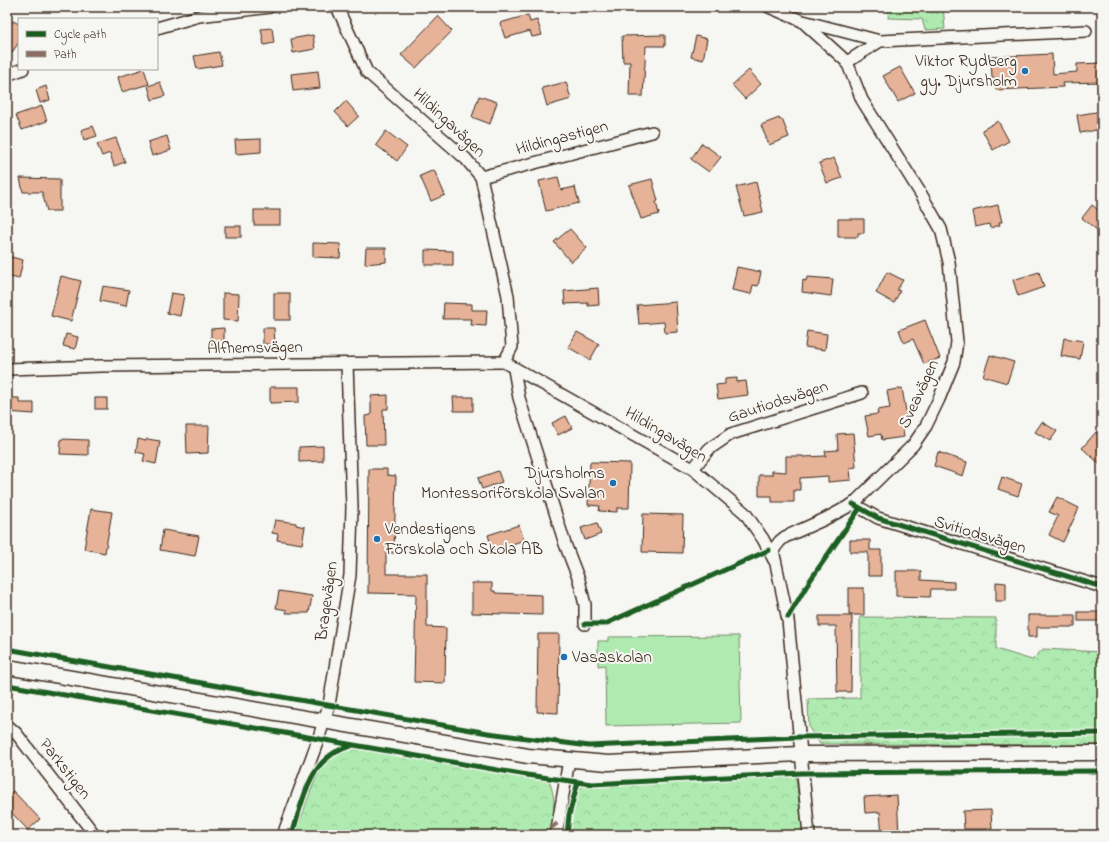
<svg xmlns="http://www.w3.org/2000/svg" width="1109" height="842" font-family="'Indie Flower',sans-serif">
	<defs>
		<pattern id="forest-crowns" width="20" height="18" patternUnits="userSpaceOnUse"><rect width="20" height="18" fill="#afebb0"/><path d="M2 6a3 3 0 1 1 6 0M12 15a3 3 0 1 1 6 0" fill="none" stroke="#97ca97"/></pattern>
	</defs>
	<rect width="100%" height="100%" fill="#f6f6f2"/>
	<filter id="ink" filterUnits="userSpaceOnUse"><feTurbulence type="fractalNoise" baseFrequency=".025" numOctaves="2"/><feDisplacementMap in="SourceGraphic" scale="8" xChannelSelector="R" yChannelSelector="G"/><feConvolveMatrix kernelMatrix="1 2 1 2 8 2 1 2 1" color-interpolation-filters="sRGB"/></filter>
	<g filter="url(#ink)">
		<!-- forest -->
		<g fill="url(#forest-crowns)" stroke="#758a67">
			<polygon points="889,7 943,7 945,29 925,30 922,19 888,18"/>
			<polygon points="860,617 996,618 996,649 1032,660 1043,649 1102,652 1102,745 820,744 809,728 808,699 860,698"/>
			<path d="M 354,748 L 549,781 C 557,799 554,816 550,835 L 295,835 C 303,815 313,776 327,761 C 334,754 345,751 354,748 Z"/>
			<polygon points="795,771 803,835 566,835 575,794 587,782"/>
		</g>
		<!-- pitch -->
		<polygon fill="#afebb0" stroke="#758a67" points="739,636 741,723 606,726 605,665 598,666 598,641 608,641 608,637"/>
		<!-- building -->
		<g fill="#e6b399" stroke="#3b2a1e">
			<polygon points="528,15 530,22 537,20 542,35 532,37 530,31 505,38 500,23"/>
			<polygon points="438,16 452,31 416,68 401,55"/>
			<polygon points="13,21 19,24 19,42 7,60 7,30"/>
			<polygon points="272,28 274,43 264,45 261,29"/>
			<polygon points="313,35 315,49 293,53 291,39"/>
			<polygon points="665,35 665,46 646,46 643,96 629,96 630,62 623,62 622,36"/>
			<polygon points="696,36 707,39 703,60 691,57"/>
			<polygon points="219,52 222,65 197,69 194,56"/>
			<polygon points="1052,54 1053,74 1077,72 1077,64 1102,63 1102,82 1062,83 1063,87 996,90 995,78 992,78 991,57"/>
			<polygon points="900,67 915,93 898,102 883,76"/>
			<polygon points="144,69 149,84 122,92 118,77"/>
			<polygon points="749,70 761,84 745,99 732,85"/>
			<polygon points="318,71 320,88 293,91 291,74"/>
			<polygon points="160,82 165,96 152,100 148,86"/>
			<polygon points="566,82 571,99 547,106 542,88"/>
			<polygon points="46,86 50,100 40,103 36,90"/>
			<polygon points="479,96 497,102 490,124 472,117"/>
			<polygon points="346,101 359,116 348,126 335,112"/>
			<polygon points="42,106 47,121 22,130 16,115"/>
			<polygon points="1102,111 1102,129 1080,133 1077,115"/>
			<polygon points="779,118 780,120 782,119 789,137 769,145 761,125"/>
			<polygon points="998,121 1009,141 993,150 982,130"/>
			<polygon points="93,126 97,136 84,140 81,130"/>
			<polygon points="386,131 407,147 397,161 376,145"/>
			<polygon points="167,136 171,150 152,156 148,142"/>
			<polygon points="116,138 125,162 114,166 110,153 102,156 97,144"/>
			<polygon points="261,139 261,152 236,154 235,140"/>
			<polygon points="702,143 721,157 709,172 691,159"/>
			<polygon points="834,158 842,178 827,183 819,163"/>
			<polygon points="434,170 445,195 431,201 420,176"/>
			<polygon points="558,177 561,190 575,187 579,203 546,211 539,181"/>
			<polygon points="20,178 60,179 60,211 47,211 42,192 23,192"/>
			<polygon points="652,179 658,201 656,202 659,214 641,219 629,185"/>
			<polygon points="756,182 763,212 744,216 736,187"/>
			<polygon points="998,205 1002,222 999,222 1000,225 990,228 989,224 975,227 972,211"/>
			<polygon points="1092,205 1102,213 1102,234 1082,218"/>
			<rect x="254" y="210" width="26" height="15"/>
			<polygon points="838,219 864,219 864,233 858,233 858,237 838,237"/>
			<rect x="225" y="226" width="16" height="11"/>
			<polygon points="570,229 587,248 571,262 554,242"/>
			<polygon points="313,243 341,244 340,258 313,257"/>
			<polygon points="366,248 386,248 386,262 365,264"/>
			<polygon points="425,250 453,251 453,265 425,265"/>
			<polygon points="7,256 23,260 19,279 7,276"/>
			<polygon points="737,267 761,272 758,286 753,285 751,294 732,290"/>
			<polygon points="887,272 903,280 897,290 900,291 894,303 876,293"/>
			<polygon points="1039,272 1044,287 1018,296 1013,280"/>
			<polygon points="61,276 81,281 71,321 51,316"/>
			<polygon points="807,277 833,279 831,296 802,292 803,280 806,281"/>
			<polygon points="103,286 129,290 126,306 100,301"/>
			<polygon points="598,288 599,305 588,306 588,303 565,304 564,291"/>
			<polygon points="171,293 184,295 180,316 167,313"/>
			<polygon points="223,293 239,294 238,321 223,320"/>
			<rect x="274" y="293" width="16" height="27"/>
			<polygon points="676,302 678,332 665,333 664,322 639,324 637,305"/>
			<polygon points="444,303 472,304 472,310 487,310 486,326 471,325 472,319 443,319"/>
			<polygon points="925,320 940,358 924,364 913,339 904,343 899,330"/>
			<polygon points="224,328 224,344 211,345 211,329"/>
			<polygon points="263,328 274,328 275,344 263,344"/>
			<polygon points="807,331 827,334 825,350 805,347"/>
			<polygon points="577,332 599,344 590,360 568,347"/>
			<polygon points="66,334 78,337 75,349 63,346"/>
			<polygon points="1064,338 1083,341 1080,359 1061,356"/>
			<polygon points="990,355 1014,362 1007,383 983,376"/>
			<polygon points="737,378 737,382 746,381 748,395 718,399 716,385 725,384 725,379"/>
			<polygon points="270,387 299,387 299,402 270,403"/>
			<polygon points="902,388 908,423 902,424 904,437 882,440 881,434 869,436 865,416 878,414 877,410 890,408 887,391"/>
			<polygon points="388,395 388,409 383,409 384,445 366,445 365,416 371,415 371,396"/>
			<polygon points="453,397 473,397 473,411 454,411"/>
			<polygon points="7,398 19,398 19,403 34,403 34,414 7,412"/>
			<rect x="95" y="398" width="12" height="11"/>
			<polygon points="566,416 572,428 558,435 552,423"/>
			<polygon points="1042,422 1057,431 1050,441 1035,432"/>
			<polygon points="186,426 209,426 208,453 187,454"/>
			<polygon points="1096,432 1102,437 1102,466 1082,448"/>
			<polygon points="853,433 856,467 850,468 851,480 828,482 828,476 800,478 800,490 794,490 794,502 772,502 772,496 759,496 759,475 772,475 772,471 786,472 786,456 803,456 803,457 826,456 825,451 838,450 837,434"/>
			<polygon points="61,439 88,440 88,455 60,454"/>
			<polygon points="138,439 146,441 147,439 160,441 156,464 143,461 145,454 136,452"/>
			<polygon points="323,446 323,461 299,462 299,447"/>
			<polygon points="938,452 967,462 963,476 934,466"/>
			<polygon points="590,462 630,463 629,508 617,508 617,512 599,511 600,506 588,505"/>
			<polygon points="369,469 387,469 387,475 396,476 394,553 386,553 386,574 427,574 427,627 446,628 445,683 414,682 416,594 368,593"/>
			<polygon points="498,471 502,482 482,489 478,478"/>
			<polygon points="1002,477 1022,484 1018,496 998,489"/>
			<polygon points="1057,497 1079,508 1063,542 1049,535 1058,516 1049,512"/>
			<polygon points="91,509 112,512 105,553 84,549"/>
			<polygon points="643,514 683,515 682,553 642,552"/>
			<polygon points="275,520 296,523 296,525 305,527 302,544 277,540 278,534 272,533"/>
			<polygon points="597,523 601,534 585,540 581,528"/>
			<polygon points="519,525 524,540 493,551 488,535"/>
			<polygon points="163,530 199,536 195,556 160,550"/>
			<polygon points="850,540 870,540 870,550 881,550 881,576 868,576 868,552 850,552"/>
			<polygon points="896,571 921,571 921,580 954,582 954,589 931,589 930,597 896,596"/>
			<polygon points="996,582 1006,583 1006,601 996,601"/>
			<polygon points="472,583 492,583 492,591 495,591 495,593 542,595 542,615 472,613"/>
			<rect x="849" y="588" width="15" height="27"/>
			<polygon points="279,591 312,596 309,613 286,613 287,610 276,608"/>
			<rect x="1078" y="612" width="21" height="9"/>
			<polygon points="1028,615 1075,615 1075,627 1037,627 1037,637 1028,637"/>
			<polygon points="819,616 852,616 851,692 837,692 836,626 819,626"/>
			<polygon points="538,634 559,634 558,713 537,712"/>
			<polygon points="13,791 40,819 28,830 7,808 7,797"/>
			<polygon points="897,795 899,835 882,835 880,812 865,813 864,797"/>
			<polygon points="991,810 992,829 964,829 963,811"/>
		</g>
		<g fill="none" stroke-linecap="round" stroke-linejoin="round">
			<!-- minor casing -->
			<g stroke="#3b2a1e" stroke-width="14">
				<g id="minor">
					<polyline points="337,7 367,72 466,159 481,177 508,296 512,347 504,362 693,469 745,513 763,539 774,560"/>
					<polyline points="769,7 802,21 847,62 862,100 921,194 941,229 949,262 957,342 954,362 939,399 926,426 913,445 853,504 825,519 785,537 780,541 773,550 788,620 809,835"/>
					<polyline points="803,21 880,41 1086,31"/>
					<polyline points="157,28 199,16 270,7"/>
					<polyline points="847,62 880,41"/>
					<polyline points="7,75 23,69"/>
					<polyline points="481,177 652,132"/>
					<polyline points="7,369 101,366 504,362"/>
					<polyline points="514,369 519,398 565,544 579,580 585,605 585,624"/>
					<polyline points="693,469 709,449 731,434 862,393"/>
					<polyline points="853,504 878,518 1102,587"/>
					<polyline points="7,725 16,733 95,835"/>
					<polyline points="283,835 318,740 329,705 350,575 352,507 347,364"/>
					<polyline points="556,835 569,760"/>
				</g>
			</g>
			<!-- tertiary casing -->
			<g stroke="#3b2a1e" stroke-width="17">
				<polyline id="tertiary" points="7,667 528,756 608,763 800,754 1102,753"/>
			</g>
			<!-- minor -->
			<use href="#minor" stroke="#f6f6f2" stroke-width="11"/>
			<!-- tertiary -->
			<use href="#tertiary" stroke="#f6f6f2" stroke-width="14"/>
			<!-- quiet -->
			<polyline stroke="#8d6e63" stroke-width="4" stroke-dasharray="8 4" stroke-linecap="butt" points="541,835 558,823"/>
			<!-- cycleway casing -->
			<g stroke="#f6f6f2" stroke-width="8">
				<g id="cycleway">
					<polyline points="853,504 878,518 1102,587"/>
					<polyline points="788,617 809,582 860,508"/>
					<polyline points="585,624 605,624 769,550"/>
					<polyline points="7,649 488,733 589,746 799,737 1102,733"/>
					<polyline points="7,685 527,775 592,784 802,773 1102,771"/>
					<path d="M 292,835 C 303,800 309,756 351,746"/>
					<polyline points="567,835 569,815 578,782"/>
				</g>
			</g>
			<!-- cycleway -->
			<use href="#cycleway" stroke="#1b5e20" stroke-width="5"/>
		</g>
	</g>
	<!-- markers -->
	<g fill="#1f6fb2" stroke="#f6f6f2" stroke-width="1.5">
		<circle cx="1025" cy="71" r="4"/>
		<circle cx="613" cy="483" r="4"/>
		<circle cx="377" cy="539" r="4"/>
		<circle cx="564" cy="657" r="4"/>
	</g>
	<g text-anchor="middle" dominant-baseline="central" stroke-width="4" stroke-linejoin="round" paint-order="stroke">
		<!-- poi labels -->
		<g font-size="17" fill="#3b2a1e" stroke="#f6f6f2" text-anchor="end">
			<text x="1017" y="61">Viktor Rydberg<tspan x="1017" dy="20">gy. Djursholm</tspan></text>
			<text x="605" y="473">Djursholms<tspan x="605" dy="20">Montessoriförskola Svalan</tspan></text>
			<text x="385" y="529" text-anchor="start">Vendestigens<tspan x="385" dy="20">Förskola och Skola AB</tspan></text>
			<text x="572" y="657" text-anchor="start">Vasaskolan</text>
		</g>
		<!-- street labels -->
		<g font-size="17" fill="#3b2a1e" stroke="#f6f6f2">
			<text transform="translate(449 123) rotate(43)">Hildingavägen</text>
			<text transform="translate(562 138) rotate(-15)">Hildingastigen</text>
			<text transform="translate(255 348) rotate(-1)">Alfhemsvägen</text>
			<text transform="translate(919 394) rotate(-65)">Sveavägen</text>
			<text transform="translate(778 402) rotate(-18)">Gautiodsvägen</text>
			<text transform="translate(666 435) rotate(31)">Hildingavägen</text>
			<text transform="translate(980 535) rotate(17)">Svitiodsvägen</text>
			<text transform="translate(327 601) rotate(-82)">Bragevägen</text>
			<text transform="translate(65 769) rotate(52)">Parkstigen</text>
		</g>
	</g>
	<!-- margin -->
	<rect width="1109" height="842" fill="none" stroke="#f6f6f2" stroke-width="24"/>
	<rect x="12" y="12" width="1085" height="818" fill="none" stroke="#3b2a1e" stroke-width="1.5" filter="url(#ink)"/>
	<!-- legend -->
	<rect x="18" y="18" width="140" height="52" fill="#f6f6f2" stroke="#aba49d"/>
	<rect x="26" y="31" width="20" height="6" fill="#1b5e20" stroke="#aba49d"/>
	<text x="54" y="38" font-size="12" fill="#3b2a1e">Cycle path</text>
	<rect x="26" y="51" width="20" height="6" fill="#8d6e63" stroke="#aba49d"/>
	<text x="54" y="58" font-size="12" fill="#3b2a1e">Path</text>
</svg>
